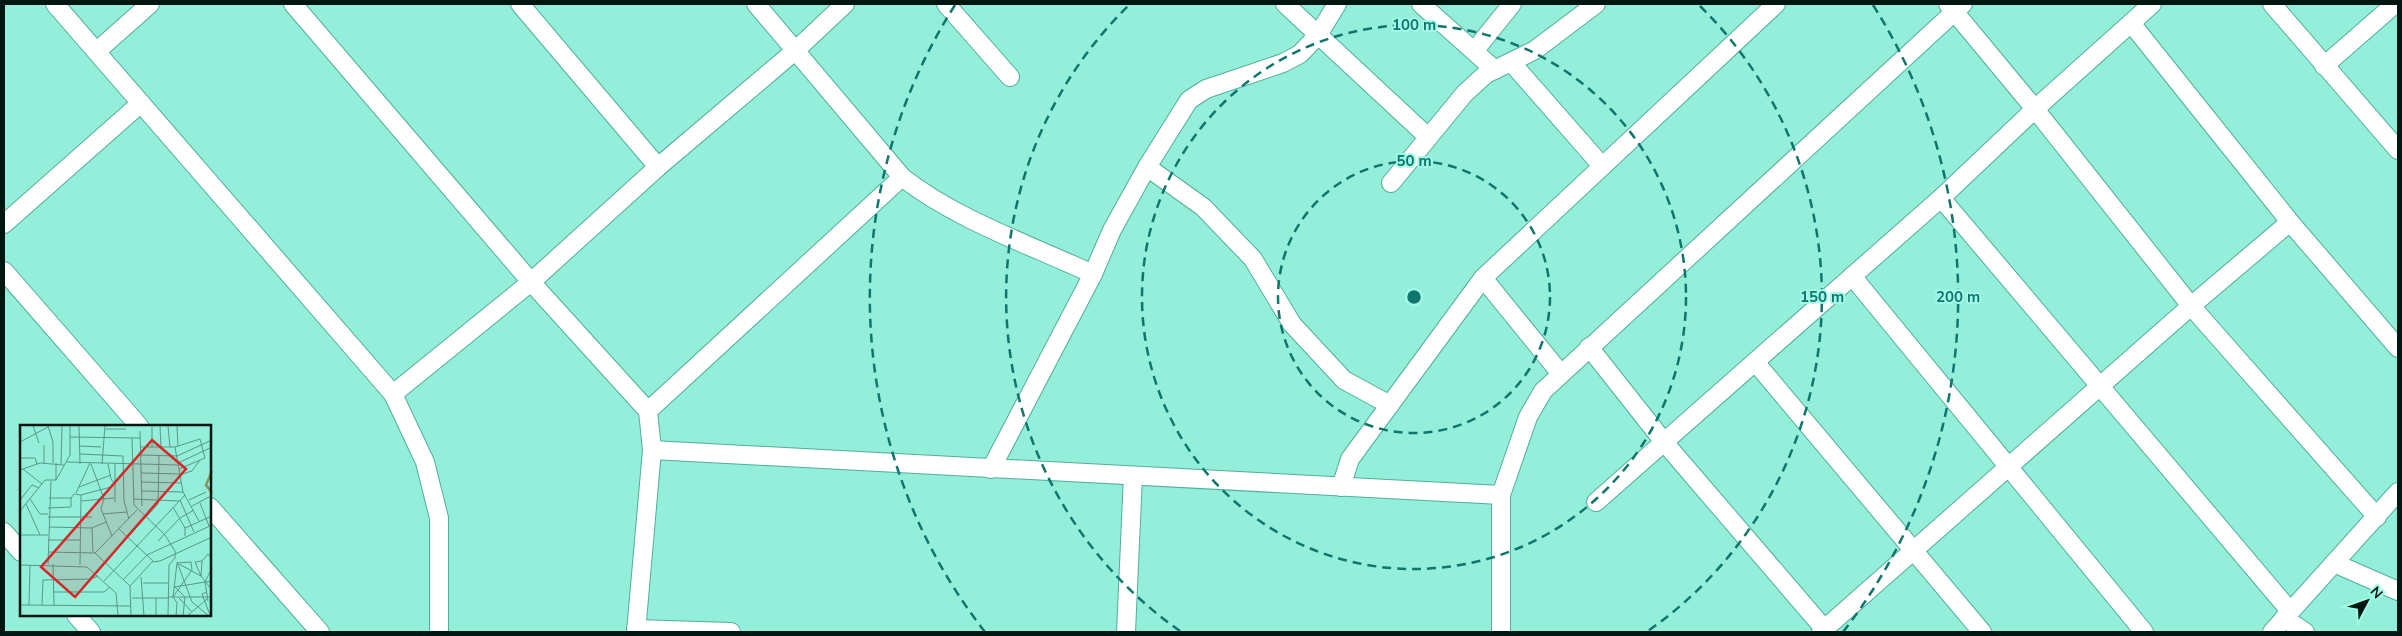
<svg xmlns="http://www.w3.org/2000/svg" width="2402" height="636" font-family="'Nunito Sans',sans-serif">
	<rect width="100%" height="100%" fill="#93eeda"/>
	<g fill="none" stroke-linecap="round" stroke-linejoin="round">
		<!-- street casing -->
		<g stroke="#52ae9c" stroke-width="20">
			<g id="street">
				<polyline points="55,4 393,394 425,462 439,518 439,632"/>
				<polyline points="293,4 531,282 648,411 652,450 636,632"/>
				<polyline points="520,4 658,167"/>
				<path d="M 756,4 L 902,177 C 955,219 1030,245 1093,274"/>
				<polyline points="946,4 1010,77"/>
				<polyline points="1285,4 1428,137"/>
				<polyline points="1421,4 1495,70"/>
				<polyline points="1948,4 2035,109 2191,306 2377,517"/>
				<polyline points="2272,4 2398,150"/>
				<polyline points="2131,23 2290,222 2398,348"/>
				<polyline points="1475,50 1512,4"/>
				<polyline points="97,51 150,4"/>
				<polyline points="1511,62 1602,166"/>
				<polyline points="2324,66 2395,4"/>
				<polyline points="1147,167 1203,207 1253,259 1292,324 1344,380 1390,405"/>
				<polyline points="1391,183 1465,93 1486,74 1535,50 1596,4"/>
				<polyline points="1941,198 2290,611"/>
				<polyline points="4,224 141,103"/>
				<polyline points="4,271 139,426"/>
				<polyline points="1852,276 2144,632"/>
				<polyline points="1483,278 1561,374"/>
				<polyline points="1589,347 1664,442 1827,632"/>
				<polyline points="1756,363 1982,632"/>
				<polyline points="393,394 531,282 658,167 796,50 845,4"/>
				<polyline points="648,411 902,177"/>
				<polyline points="652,450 1501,495"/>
				<polyline points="991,469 1093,274 1112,230 1147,167 1189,100 1206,89 1283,63 1300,54 1318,35 1337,4"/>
				<polyline points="1341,487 1350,459 1483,278 1776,4"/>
				<polyline points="1596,502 1941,198 2035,109 2152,4"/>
				<polyline points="210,507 320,632"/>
				<polyline points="4,532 21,552"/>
				<polyline points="2334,563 2398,591"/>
				<polyline points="76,615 91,632"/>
				<polyline points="2284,618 2305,632"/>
				<polyline points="636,629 731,632"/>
				<polyline points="1126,632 1133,476"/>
				<polyline points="1501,632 1501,495 1528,417 1543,391 1963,4"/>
				<polyline points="1821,632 2191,306 2290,222"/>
				<polyline points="2272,632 2398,492"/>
			</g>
		</g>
		<!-- street -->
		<use href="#street" stroke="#fff" stroke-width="18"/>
	</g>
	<!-- distance rings -->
	<g fill="none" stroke="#0f766e" stroke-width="2.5" stroke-dasharray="9 6">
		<circle cx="1414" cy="297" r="136"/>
		<circle cx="1414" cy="297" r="272"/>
		<path d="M1180 631A408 408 0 0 1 1128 6M1700 6A408 408 0 0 1 1648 631"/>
		<path d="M985 632A544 544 0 0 1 955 5M1873 5A544 544 0 0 1 1843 632"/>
	</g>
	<!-- overview -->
	<g transform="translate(20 425)">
		<rect width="191" height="191" fill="#93eeda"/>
		<path fill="none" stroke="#87945a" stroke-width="2.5" d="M 192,46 L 186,60 L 192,68"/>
		<path fill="none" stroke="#58988a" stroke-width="1" d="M 13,1 L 19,18M 28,1 L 33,17 L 33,38M 59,1 L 60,39M 140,1 L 141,22M 148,1 L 150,22M 157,1 L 158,21M 132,2 L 132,22M 86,4 L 106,4M 120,6 L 122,81M 50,12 L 120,13M 112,13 L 114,80 L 145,110 L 156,128M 0,17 L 28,2M 59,21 L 81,22M 120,22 L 155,22 L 180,14 L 185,33 L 159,44M 155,22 L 163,67 L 179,96M 60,29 L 103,31 L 104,76 L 109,94M 121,30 L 157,31 L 192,15M 0,33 L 15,33 L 17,39M 47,37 L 158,40M 24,38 L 24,20M 158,38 L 192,22M 41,39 L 42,1M 71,39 L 84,74 L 81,84 L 92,111M 82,39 L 85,1M 88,39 L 91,54 L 95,59M 95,39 L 95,77M 3,44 L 22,59M 0,45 L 20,38 L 44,40M 121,48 L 159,49M 159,50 L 172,46 L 180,35M 36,55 L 50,30 L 50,1M 121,57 L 161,58M 59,62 L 91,50M 122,66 L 163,67M 56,68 L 70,38M 29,73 L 51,73 L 54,69 L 61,70 L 91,62M 10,74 L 20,89 L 28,89M 113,74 L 159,76M 0,75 L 12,60 L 19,63M 160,75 L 174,107M 169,75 L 186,67M 61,76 L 94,73M 180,78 L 189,101M 6,79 L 20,110M 172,81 L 191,71M 153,82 L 165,103 L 165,111M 28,83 L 51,82 L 51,73M 0,86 L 25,55 L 36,55 L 36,38M 83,89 L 107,87M 28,92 L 72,92M 29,102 L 72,103 L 86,97M 72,103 L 73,127M 165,103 L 192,91M 99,104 L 133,136M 0,110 L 28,110M 28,115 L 60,115M 138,116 L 160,93 L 174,85M 28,127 L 75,128 L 110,161 L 111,191M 75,128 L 117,85M 157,137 L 172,177 L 189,191M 175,137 L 181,151 L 182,136M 175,137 L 182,136 L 188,129 L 192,134M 84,138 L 138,79 L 139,31M 28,139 L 31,56M 33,139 L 34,180M 159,139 L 181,151 L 192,165M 0,140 L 67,142 L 96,168 L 98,191M 60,140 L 61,70M 121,152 L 124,191M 103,155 L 127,130 L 192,100M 84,156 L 165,70M 123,158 L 148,158M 110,161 L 132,137 L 140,136 L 192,112M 154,162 L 192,156M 155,162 L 165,172 L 163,191M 33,167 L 84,167 L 90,162M 187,167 L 182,169 L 190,190M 148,172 L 153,172 L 157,178 L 156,191M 153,172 L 172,145 L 171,137 L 157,138M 153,172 L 157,138M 154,172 L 192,172M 112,173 L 148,173M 159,173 L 171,186M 188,176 L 185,157 L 192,143M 0,180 L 111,181M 9,180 L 10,140M 22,180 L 23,155 L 71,154 L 78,151M 136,191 L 136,173M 148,191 L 149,140 L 155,133 L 155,128M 167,191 L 187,174"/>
		<path fill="#d62828" fill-opacity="0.15" stroke="#d62828" stroke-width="2.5" d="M 132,15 L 166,44 L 55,172 L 21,142 Z"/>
		<rect width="191" height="191" fill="none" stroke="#001611" stroke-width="2.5"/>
	</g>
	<circle cx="1414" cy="297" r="8" fill="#0f766e" stroke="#a0fbe7" stroke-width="2.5"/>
	<g font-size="15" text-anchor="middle" font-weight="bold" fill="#0f766e" stroke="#a0fbe7" stroke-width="4" stroke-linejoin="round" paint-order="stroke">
		<text x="1414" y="30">100 m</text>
		<text x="1414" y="166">50 m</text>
		<text x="1822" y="302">150 m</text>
		<text x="1958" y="302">200 m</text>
	</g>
	<!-- border -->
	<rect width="2402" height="636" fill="none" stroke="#001611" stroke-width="10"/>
	<!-- north arrow -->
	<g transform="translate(2367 601) rotate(49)" stroke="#a0fbe7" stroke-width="4" paint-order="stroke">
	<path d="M0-4L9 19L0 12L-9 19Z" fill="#001611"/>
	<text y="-8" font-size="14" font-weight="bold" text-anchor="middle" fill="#001611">N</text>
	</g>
</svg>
